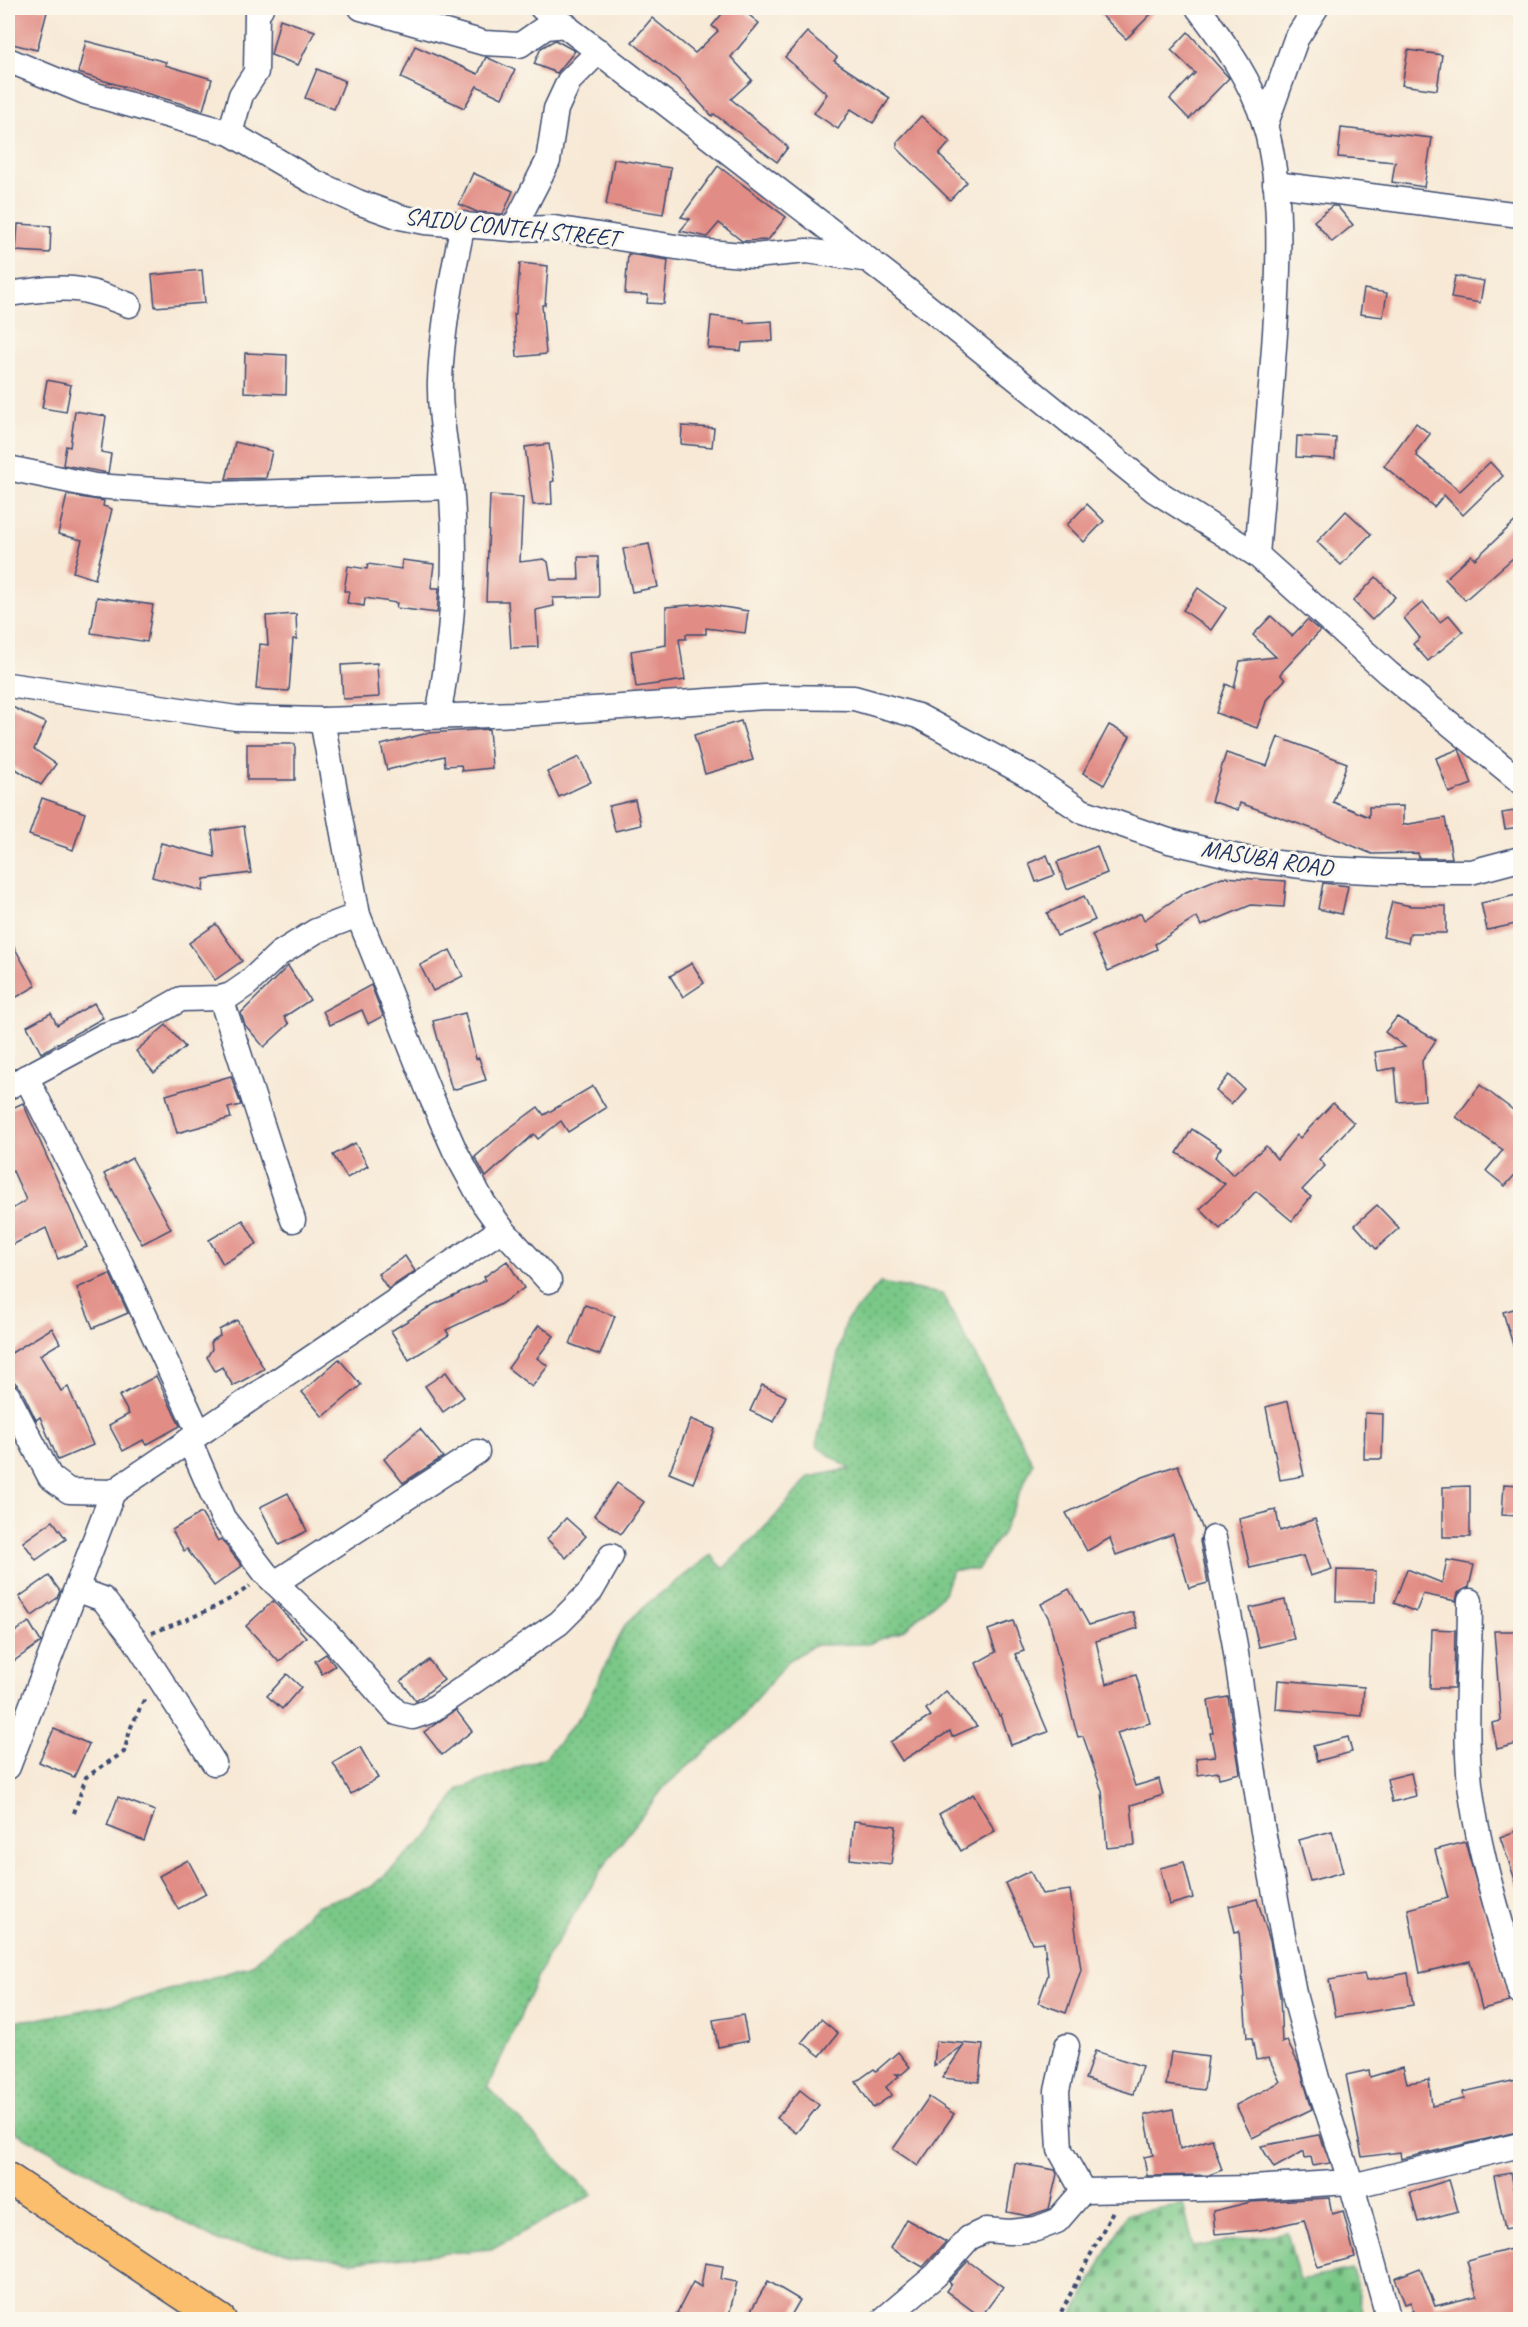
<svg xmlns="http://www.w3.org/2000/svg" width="1528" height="2327" font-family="Caveat,sans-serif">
	<defs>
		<pattern id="grass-dots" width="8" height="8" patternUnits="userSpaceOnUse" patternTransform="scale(1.5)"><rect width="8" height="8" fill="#7ac887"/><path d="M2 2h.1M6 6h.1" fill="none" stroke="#63a372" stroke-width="1.8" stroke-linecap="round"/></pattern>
		<pattern id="cemetery-stones" width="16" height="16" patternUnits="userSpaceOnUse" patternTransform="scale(1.5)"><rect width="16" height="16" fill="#7ac887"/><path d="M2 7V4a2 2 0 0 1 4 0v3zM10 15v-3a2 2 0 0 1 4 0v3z" fill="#63a372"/></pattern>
	</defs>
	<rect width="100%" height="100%" fill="#fbf7ec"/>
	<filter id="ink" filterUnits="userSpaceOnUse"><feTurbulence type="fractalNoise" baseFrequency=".0167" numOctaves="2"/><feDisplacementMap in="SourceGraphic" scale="12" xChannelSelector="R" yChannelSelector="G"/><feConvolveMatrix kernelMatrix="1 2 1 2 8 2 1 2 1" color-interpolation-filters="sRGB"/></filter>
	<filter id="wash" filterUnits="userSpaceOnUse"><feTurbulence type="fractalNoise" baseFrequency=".008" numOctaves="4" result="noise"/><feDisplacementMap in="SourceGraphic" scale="24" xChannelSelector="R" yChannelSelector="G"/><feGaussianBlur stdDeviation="1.35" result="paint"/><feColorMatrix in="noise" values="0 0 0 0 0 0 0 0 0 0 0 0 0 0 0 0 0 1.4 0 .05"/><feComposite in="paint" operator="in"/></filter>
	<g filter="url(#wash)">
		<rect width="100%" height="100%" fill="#f7e9d6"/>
		<!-- grass -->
		<polygon fill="url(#grass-dots)" stroke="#4a7c72" stroke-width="1.5" points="880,1283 942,1294 1033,1463 1003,1531 977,1570 952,1570 944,1593 904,1630 868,1644 814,1645 788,1661 733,1728 665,1786 610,1857 546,1959 488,2087 592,2195 491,2249 353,2262 220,2242 15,2132 8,2123 8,2021 38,2019 135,2000 251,1966 316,1906 371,1887 430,1834 459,1789 546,1757 582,1714 625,1625 648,1603 711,1555 723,1569 772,1520 809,1477 850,1469 816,1446 846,1321"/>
		<!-- cemetery -->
		<polygon fill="url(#cemetery-stones)" stroke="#4a7c72" stroke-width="1.5" points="1183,2204 1194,2247 1287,2232 1299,2280 1353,2270 1365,2319 1071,2319 1127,2214"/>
		<g id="blocks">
			<!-- building -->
			<g fill="#e18d85">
				<polygon points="10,8 48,8 37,50 8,43"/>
				<polygon points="727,8 740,8 759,23 731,57 752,80 731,99 788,147 777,162 714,114 712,116 681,82 632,42 652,18 695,53 718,31 712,26"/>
				<polygon points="1094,8 1157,8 1126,39"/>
				<polygon points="280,19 315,31 298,65 271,55"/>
				<polygon points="807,32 837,57 834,61 890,98 873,123 851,109 838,129 814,113 827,94 785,57"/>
				<polygon points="1188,32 1229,78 1189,119 1170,99 1195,73 1171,50"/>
				<polygon points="555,40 575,51 557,73 534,64 541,48"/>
				<polygon points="86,41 166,62 165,65 212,79 203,110 78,73"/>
				<polygon points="415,46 478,74 486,57 515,70 502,98 477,86 464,108 401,78"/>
				<polygon points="1408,50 1442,55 1437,90 1402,85"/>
				<polygon points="317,69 345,81 334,109 305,98"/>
				<polygon points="921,116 950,142 939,155 967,182 950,200 897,148 897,142"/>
				<polygon points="1341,128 1432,138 1424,187 1392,182 1395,162 1338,157"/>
				<polygon points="614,159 671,168 663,214 606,205"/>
				<polygon points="718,166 786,217 768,240 742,241 719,223 707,237 680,231 690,219 681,217"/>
				<polygon points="473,173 513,191 503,214 477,212 459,204"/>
				<polygon points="1332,206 1337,206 1353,225 1332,242 1314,221"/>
				<polygon points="18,224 51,226 50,253 16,251"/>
				<polygon points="628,254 668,260 664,304 647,303 648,295 625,294"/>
				<polygon points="520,263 548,266 545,305 542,305 546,354 517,357 514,314 516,314"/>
				<polygon points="202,270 205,303 155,307 152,275"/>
				<polygon points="1455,276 1484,281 1480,303 1451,298"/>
				<polygon points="1364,289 1387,293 1383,317 1360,314"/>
				<polygon points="711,316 744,320 744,323 772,321 773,341 742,343 741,351 708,348"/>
				<polygon points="245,353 287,355 286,394 244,392"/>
				<polygon points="47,380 71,385 66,412 42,408"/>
				<polygon points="75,411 106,416 101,452 111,454 108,473 63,465 66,446 70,447"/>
				<polygon points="1416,423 1430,434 1416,452 1417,456 1460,491 1490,462 1503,476 1463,515 1444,495 1434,507 1384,466"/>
				<polygon points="682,426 714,428 712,447 681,444"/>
				<polygon points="1297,436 1336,438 1335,459 1296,457"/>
				<polygon points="235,442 272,451 266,478 226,479"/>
				<polygon points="549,444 554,481 551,482 552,504 533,505 525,447"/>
				<polygon points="67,495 104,501 103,506 112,509 95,579 73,572 82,540 58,534"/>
				<polygon points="490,495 523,497 520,562 544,559 548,562 551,580 579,580 578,557 598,557 599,597 553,598 554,606 536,610 538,647 511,648 508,601 486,601"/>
				<polygon points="1087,504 1104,521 1084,542 1067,525"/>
				<polygon points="1346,511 1371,534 1341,565 1317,542"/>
				<polygon points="1521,516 1521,551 1465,600 1445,579 1471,555 1475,559"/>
				<polygon points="649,544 658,587 632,592 623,549"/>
				<polygon points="402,560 434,564 431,588 439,588 437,613 396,608 397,603 365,598 364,606 347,603 349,591 344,591 348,566 367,569 368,564 401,569"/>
				<polygon points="1376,577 1395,597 1372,620 1353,601"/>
				<polygon points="1198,588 1226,608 1211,630 1183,610"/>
				<polygon points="97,597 153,605 147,642 91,633"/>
				<polygon points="1423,602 1440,622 1449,615 1463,632 1428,661 1413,644 1420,638 1404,618"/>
				<polygon points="704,604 748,611 745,633 706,628 706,634 686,634 686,639 679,639 685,680 636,687 631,651 666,645 666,607"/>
				<polygon points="296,614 297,639 293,639 289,691 256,689 260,644 268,645 266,616"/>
				<polygon points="1271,616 1292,636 1307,620 1320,631 1280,674 1285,680 1267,699 1257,728 1216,713 1226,684 1234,688 1240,661 1276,657 1253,635"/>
				<polygon points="377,663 379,697 343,699 341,665"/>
				<polygon points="8,705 46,723 34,749 56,764 41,785 8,764"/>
				<polygon points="741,721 753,760 705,774 694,735"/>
				<polygon points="1109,725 1130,736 1104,785 1083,773"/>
				<polygon points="489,729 492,768 462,771 461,765 445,766 444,756 387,770 381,745 428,733"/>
				<polygon points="1278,737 1347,763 1333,802 1369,817 1369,807 1403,806 1403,825 1445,818 1452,858 1419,858 1418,853 1372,854 1313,829 1240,803 1238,810 1211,801 1226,753 1267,766"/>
				<rect x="247" y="744" width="48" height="36"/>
				<polygon points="1459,749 1472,784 1449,793 1436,758"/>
				<polygon points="579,757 591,782 559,797 547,772"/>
				<polygon points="42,798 85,813 73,850 29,835"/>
				<polygon points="635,800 641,825 615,831 609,806"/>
				<polygon points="1521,810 1521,827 1505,829 1502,813"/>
				<polygon points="244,826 251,873 204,879 203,891 152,877 161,843 215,857 212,831"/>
				<polygon points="1097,846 1107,873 1067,889 1057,862"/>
				<polygon points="1047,855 1055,875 1036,882 1029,863"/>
				<polygon points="1222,877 1286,881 1284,907 1251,905 1201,926 1197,917 1155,944 1157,949 1108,971 1092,935 1141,913 1144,920 1186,892"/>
				<polygon points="1323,883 1348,886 1342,914 1318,909"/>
				<polygon points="1521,894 1521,923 1487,930 1481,903"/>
				<polygon points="1084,896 1095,920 1057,936 1047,913"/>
				<polygon points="1392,902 1411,906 1446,906 1446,933 1410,933 1408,943 1383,937"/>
				<polygon points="216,924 242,961 215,980 189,943"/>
				<polygon points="8,936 36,986 15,998 8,984"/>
				<polygon points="450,950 463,976 433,991 420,965"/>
				<polygon points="692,963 704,983 683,997 670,976"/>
				<polygon points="288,966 310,1000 284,1017 289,1024 264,1047 245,1025 241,1013"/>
				<polygon points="371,985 383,1016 368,1024 362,1010 330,1025 323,1011"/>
				<polygon points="94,1003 103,1018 41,1053 27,1026 51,1013 57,1025"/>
				<polygon points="465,1013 476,1059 479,1058 486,1080 452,1090 433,1021"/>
				<polygon points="1397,1017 1436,1040 1422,1061 1425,1100 1398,1102 1395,1068 1378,1071 1375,1052 1405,1047 1385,1032"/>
				<polygon points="166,1025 185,1047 154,1073 136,1051"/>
				<polygon points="1229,1075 1244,1089 1231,1104 1216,1091"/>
				<polygon points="231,1076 241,1105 228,1108 231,1118 177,1133 166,1095"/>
				<polygon points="1480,1085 1521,1116 1521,1168 1505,1186 1486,1171 1503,1150 1456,1117"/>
				<polygon points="593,1086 606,1108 568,1132 561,1121 538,1139 534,1134 486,1177 475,1157 504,1132 538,1107 544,1115"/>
				<polygon points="23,1103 87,1247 58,1259 46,1228 8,1247 8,1212 26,1200 13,1171 8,1174 8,1110"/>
				<polygon points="1333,1103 1354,1123 1319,1159 1325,1166 1302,1190 1311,1197 1292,1221 1256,1191 1220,1229 1200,1209 1225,1184 1177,1153 1192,1129 1221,1148 1215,1157 1233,1175 1266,1146 1277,1159 1297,1135 1300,1138"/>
				<polygon points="355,1143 368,1166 347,1178 333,1155"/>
				<polygon points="132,1158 171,1229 142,1244 104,1174"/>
				<polygon points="1377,1205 1399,1228 1376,1249 1355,1225"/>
				<polygon points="243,1220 257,1244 223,1264 209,1240"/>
				<polygon points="405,1256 415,1271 388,1289 378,1274"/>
				<polygon points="507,1261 524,1288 499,1305 446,1330 449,1335 409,1360 391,1331 433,1305 486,1280 484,1277"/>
				<polygon points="110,1274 128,1313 93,1328 77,1288"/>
				<polygon points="585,1305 615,1316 600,1355 570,1344"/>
				<polygon points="1521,1307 1521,1358 1517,1358 1503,1312"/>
				<polygon points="237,1320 264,1369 233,1386 222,1367 215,1371 207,1357 212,1349 211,1341 220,1336 219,1330"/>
				<polygon points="539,1325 554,1336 537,1358 548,1366 532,1387 508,1368"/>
				<polygon points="52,1328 60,1343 40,1355 61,1391 68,1387 93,1445 58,1460 40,1417 36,1420 21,1389 8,1375 8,1355"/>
				<polygon points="339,1359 361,1385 323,1417 302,1392"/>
				<polygon points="446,1372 464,1397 443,1412 425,1386"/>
				<polygon points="156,1376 180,1426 146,1445 143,1440 123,1451 109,1425 129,1414 119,1396"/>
				<polygon points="762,1385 786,1396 774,1422 750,1411"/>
				<polygon points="1288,1401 1304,1476 1280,1480 1266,1407"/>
				<polygon points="1365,1413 1383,1414 1382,1459 1364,1459"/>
				<polygon points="691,1419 715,1429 693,1483 669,1473"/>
				<polygon points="420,1429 443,1457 403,1483 384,1459"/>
				<polygon points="1178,1465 1203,1530 1200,1541 1208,1583 1189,1588 1173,1534 1116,1555 1110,1538 1087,1551 1066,1513 1143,1477"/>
				<polygon points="617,1483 644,1502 621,1534 594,1515"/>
				<polygon points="1504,1484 1521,1485 1521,1516 1502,1515"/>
				<polygon points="1470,1486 1470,1537 1443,1537 1443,1487"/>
				<polygon points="288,1493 307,1531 279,1545 260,1507"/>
				<polygon points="1276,1510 1280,1531 1315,1519 1332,1569 1310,1576 1303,1556 1250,1568 1239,1519"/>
				<polygon points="201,1513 218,1541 221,1539 242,1566 214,1586 187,1549 184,1551 172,1530"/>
				<polygon points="566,1518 586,1536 566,1558 547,1539"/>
				<polygon points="53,1521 66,1539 36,1560 23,1542"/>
				<polygon points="1447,1560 1474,1565 1469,1587 1458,1593 1456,1601 1423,1594 1416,1612 1394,1603 1407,1569 1442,1583"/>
				<polygon points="1337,1570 1376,1571 1375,1602 1336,1601"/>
				<polygon points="49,1576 60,1591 57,1598 32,1616 19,1597"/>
				<polygon points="1069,1589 1089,1625 1133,1612 1138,1628 1096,1641 1106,1684 1136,1675 1150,1723 1117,1733 1135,1786 1159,1779 1163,1795 1131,1805 1135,1845 1107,1848 1102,1791 1083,1736 1078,1737 1074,1723 1049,1619 1041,1604"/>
				<polygon points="1285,1600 1294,1639 1259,1647 1250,1608"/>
				<polygon points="273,1601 306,1637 279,1662 246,1626"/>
				<polygon points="1013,1621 1024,1651 1015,1654 1048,1732 1011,1745 1001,1715 999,1716 976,1663 996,1652 988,1630"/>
				<polygon points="29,1622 41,1642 8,1665 8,1637"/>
				<polygon points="1432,1629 1455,1630 1454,1688 1430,1688"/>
				<polygon points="1494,1631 1521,1631 1521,1743 1497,1749 1492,1723 1501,1721"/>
				<polygon points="326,1654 335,1666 322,1674 315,1661"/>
				<polygon points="429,1660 444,1680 416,1701 401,1681"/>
				<polygon points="287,1674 301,1687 282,1709 267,1696"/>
				<polygon points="1278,1680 1364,1687 1362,1716 1276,1709"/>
				<polygon points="946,1691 977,1726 952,1737 950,1731 902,1761 890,1742 931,1716 926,1709"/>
				<polygon points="1228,1697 1240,1773 1219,1778 1218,1772 1198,1775 1196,1758 1215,1756 1210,1733 1213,1733 1208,1701"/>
				<polygon points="456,1710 472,1731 442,1755 424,1732"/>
				<polygon points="54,1729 89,1744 74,1777 39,1762"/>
				<polygon points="1348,1737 1352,1752 1317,1761 1313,1746"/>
				<polygon points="360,1747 378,1778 351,1794 333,1763"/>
				<polygon points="1411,1773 1416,1796 1392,1802 1387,1779"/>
				<polygon points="973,1794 995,1831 961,1851 939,1814"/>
				<polygon points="118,1797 155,1811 144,1841 107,1826"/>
				<polygon points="854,1821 896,1826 891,1864 850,1859"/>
				<polygon points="1521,1829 1521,1888 1518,1888 1500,1837"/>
				<polygon points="1332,1831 1343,1872 1310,1881 1299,1840"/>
				<polygon points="1465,1842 1510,2002 1482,2009 1470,1961 1420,1973 1408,1909 1448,1898 1435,1850"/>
				<polygon points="188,1860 206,1894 178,1909 159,1876"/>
				<polygon points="1184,1862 1193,1898 1169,1905 1160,1868"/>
				<polygon points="1030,1871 1042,1894 1070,1890 1081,1970 1066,2013 1038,2003 1048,1975 1044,1942 1032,1943 1005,1883"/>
				<polygon points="1257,1899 1270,1941 1280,1997 1282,2043 1287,2041 1299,2065 1312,2109 1252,2138 1236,2105 1280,2082 1269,2058 1256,2060 1252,2038 1247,2038 1239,1931 1235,1932 1229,1906"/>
				<polygon points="1408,1973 1413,2005 1336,2017 1329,1980 1364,1974 1366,1981"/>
				<polygon points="743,2015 748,2041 718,2047 713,2020"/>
				<polygon points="821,2019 838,2033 820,2056 802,2042"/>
				<polygon points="936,2041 983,2045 979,2082 942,2078 964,2045 934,2066"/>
				<polygon points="1095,2051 1142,2066 1133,2094 1085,2079"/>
				<polygon points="898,2052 910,2067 902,2074 896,2074 899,2076 886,2087 892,2095 873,2108 856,2082 874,2069 876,2071"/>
				<polygon points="1171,2052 1208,2057 1204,2090 1166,2085"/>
				<polygon points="1403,2067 1407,2083 1429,2080 1432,2106 1464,2099 1463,2092 1521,2079 1521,2131 1401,2159 1400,2152 1362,2157 1346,2075 1369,2070 1370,2077"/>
				<polygon points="800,2090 819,2105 796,2133 777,2118"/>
				<polygon points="929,2097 954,2114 918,2166 893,2149"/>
				<polygon points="1173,2109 1180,2149 1212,2139 1222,2170 1209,2175 1147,2176 1144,2157 1153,2155 1145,2115"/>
				<polygon points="1318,2135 1320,2135 1330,2163 1313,2166 1311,2157 1305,2158 1304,2151 1274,2168 1261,2146"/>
				<polygon points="1015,2163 1055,2170 1057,2174 1049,2209 1028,2216 1007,2212"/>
				<polygon points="1510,2173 1521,2226 1505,2229 1494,2176"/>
				<polygon points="1449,2180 1458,2211 1418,2222 1410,2192"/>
				<polygon points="1329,2198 1332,2214 1343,2211 1355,2257 1318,2267 1304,2220 1260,2230 1215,2234 1213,2211 1251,2202"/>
				<polygon points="906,2219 946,2242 923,2267 890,2248"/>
				<polygon points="1515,2248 1521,2271 1521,2319 1404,2319 1403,2314 1413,2311 1411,2302 1405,2304 1395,2278 1420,2268 1435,2306 1477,2296 1467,2261"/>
				<polygon points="968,2261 1003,2287 981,2317 946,2291 951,2284 949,2282"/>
				<polygon points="705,2263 723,2266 721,2279 737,2282 728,2319 691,2319 677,2313 693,2282 701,2287"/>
				<polygon points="768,2281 800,2300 789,2319 746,2319"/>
			</g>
		</g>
	</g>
	<g filter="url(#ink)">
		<use href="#blocks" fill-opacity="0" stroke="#3c4b70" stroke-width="1.5"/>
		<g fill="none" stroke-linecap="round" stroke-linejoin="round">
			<!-- minor casing -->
			<g stroke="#3c4b70" stroke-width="27">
				<g id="minor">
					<polyline points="361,8 484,43 520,45 546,27 566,25"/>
					<polyline points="542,8 892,278 1154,490 1257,555 1388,673 1520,781"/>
					<path d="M 1198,8 C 1225,43 1252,82 1265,125 C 1283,188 1279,269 1275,333 C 1270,407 1263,481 1257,555"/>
					<polyline points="8,60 85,92 230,133 312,181 358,202 400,217 425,222 513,229 554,228 708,252 754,256 807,251 863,259"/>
					<polyline points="1265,126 1296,39 1316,8"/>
					<polyline points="230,133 241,95 256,72 257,14 261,8"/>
					<polyline points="1275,184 1520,215"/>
					<polyline points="513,229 548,161 556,109 569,81 599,51"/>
					<path d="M 8,294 C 63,287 75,283 129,305"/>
					<polyline points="8,468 95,486 215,494 451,487"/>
					<polyline points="8,685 236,718 322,720 521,714 765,697 854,698 918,716 1028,775 1082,811 1169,841 1246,859 1326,869 1390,872 1471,872 1520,859"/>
					<path d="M 438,716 C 452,641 458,562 451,485 C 447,451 439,416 440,381 C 442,328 452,275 463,224"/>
					<polyline points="322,720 358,915 429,1092 455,1151 484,1204 502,1229 549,1281"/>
					<polyline points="221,998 293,1220"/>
					<polyline points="26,1077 121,1264 199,1433"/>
					<polyline points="8,1087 105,1035 131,1027 181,999 221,998 231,995 247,984 279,954 316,931 358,915"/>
					<polyline points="8,1396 50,1477 69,1491 113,1492 502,1229"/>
					<polyline points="189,1440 223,1518 266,1574 325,1631 397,1713 413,1717 430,1711 559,1623 591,1591 611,1556"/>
					<polyline points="1214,1538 1234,1640 1262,1826 1295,1998 1318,2082 1352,2186"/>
					<polyline points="275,1583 477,1452"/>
					<polyline points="76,1589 103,1599 135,1640 214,1763"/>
					<path d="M 1470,1601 C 1470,1661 1464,1723 1470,1784 C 1478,1854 1502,1924 1520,1992"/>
					<polyline points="8,1767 113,1492"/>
					<polyline points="1067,2046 1057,2091 1060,2150 1083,2191 1252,2188 1350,2182"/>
					<polyline points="883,2320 936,2275 969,2238 986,2230 1009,2232 1036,2229 1057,2221 1083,2191"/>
					<polyline points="1389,2320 1352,2186 1520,2145"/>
				</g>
			</g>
			<!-- major casing -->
			<g stroke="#3c4b70" stroke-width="33">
				<polyline id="major" points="8,2178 221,2320"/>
			</g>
			<!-- path -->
			<g stroke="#3c4b70" stroke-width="4" stroke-dasharray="4.5 4.5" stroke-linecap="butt">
				<path d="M 152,1633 C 187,1619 220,1608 250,1586"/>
				<polyline points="74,1813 86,1777 124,1752 131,1727 146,1696"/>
				<polyline points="1057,2320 1113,2211"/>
			</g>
			<!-- minor -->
			<use href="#minor" stroke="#fff" stroke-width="24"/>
			<!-- major -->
			<use href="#major" stroke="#fabe6d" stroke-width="30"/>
		</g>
	</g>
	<g text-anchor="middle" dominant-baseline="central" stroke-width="6" stroke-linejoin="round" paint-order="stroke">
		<!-- street labels -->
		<g font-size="24" fill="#1b2f5e" stroke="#fbf7ec">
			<text transform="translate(512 227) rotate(6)">SAIDU CONTEH STREET</text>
			<text transform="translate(1267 858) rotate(9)">MASUBA ROAD</text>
		</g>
	</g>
	<!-- margin -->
	<rect width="1528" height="2327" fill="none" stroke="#fbf7ec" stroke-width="30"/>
</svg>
